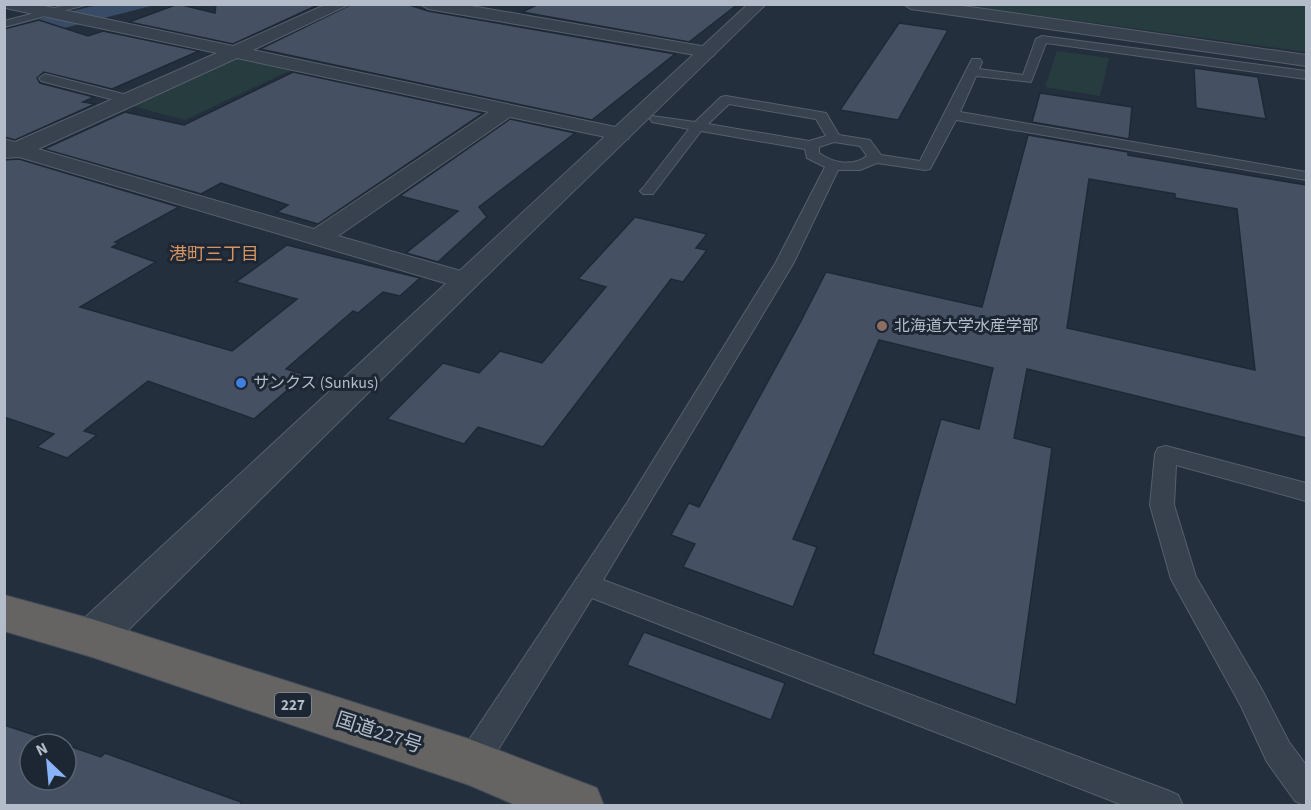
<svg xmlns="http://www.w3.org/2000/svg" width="1311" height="810" font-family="'Source Sans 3','Noto Sans JP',sans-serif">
	<rect width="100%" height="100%" fill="#242f3e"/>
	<!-- green -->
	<g fill="#263c3f">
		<polygon points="964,5 1306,5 1306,52"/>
		<polygon points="1057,51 1109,58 1100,96 1045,87"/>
		<polygon points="238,58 291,70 185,120 129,105"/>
	</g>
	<!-- water -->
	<polygon fill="#394c67" points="98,5 155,5 5,43 4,27"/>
	<!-- building -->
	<g fill="#455162" stroke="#1f2835" stroke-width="1.5" fill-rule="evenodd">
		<polygon points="178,4 215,13 216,4 320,4 233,44 129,22"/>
		<polygon points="352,4 406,4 428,11 675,54 592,120 260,49"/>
		<polygon points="539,4 738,4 689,42 522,12"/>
		<polygon points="39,20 88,36 103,31 199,51 112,89 44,72 37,78 40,83 94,97 83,102 95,104 15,140 4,137 4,29"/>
		<polygon points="899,23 948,30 898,120 840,110"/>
		<polygon points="1194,68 1258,77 1266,119 1196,108"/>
		<polygon points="293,72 483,113 318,224 277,212 288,205 221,183 201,194 44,149 125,112 184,125"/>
		<polygon points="1040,93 1132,107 1129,139 1032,122"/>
		<polygon points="510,119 575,133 479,207 487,217 438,262 406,253 458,211 400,196"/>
		<path d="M 1028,135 L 1128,152 L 1128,155 L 1306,185 L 1306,438 L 1027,369 L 1014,438 L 1052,448 L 1016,705 L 873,654 L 941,419 L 979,429 L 993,368 L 879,340 L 793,539 L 817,547 L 793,607 L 683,567 L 695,544 L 671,535 L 689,503 L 699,507 L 801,321 L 826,272 L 982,307 ZM 1089,179 L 1175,194 L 1175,198 L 1237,209 L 1255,370 L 1067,328 Z"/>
		<polygon points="19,159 179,207 115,242 119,243 112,247 156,262 80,307 232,351 297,299 236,282 287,245 420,278 400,296 383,292 358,313 353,311 286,369 305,375 254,419 148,381 84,431 97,435 67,458 37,447 54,434 4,417 4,160"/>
		<polygon points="635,217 707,234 696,248 707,250 683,282 671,279 543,447 478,427 464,444 387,419 443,363 479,373 500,351 542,363 606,287 578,279"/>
		<polygon points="644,632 785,683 771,720 627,665"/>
		<polygon points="4,725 62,744 30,744 30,780 66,780 66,745 101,757 105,753 241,802 240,806 4,806"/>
	</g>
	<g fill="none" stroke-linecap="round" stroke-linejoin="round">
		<!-- service casing -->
		<g stroke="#565f6c" stroke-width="2">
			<g id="service">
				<polygon points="70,4 89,4 4,27 4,21"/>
				<path d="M 1042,36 L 1306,71 L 1306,79 L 1046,43 L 1031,82 L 976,76 L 960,112 L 1306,172 L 1306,180 L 956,120 L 930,169 L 925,170 L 877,163 L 860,170 L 838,170 L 793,264 L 603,580 L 1167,790 L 1178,795 L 1183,806 L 1125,806 L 592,598 L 483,774 L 472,778 L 461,774 L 457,763 L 461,752 L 627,503 L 775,264 L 825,167 L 807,158 L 805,149 L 701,131 L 653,194 L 643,194 L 640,191 L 643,188 L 689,129 L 652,122 L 650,119 L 652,116 L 695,122 L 721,97 L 726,96 L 826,113 L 839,135 L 870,140 L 881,155 L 920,161 L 972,59 L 980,59 L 982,62 L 979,69 L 1023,75 L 1036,39 ZM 729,104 L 816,119 L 826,136 L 809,141 L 708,124 ZM 834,142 L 860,146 L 867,156 C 853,167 833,163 819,153 L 819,147 Z"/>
				<polygon points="45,74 135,97 136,100 130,104 41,81 39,78"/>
				<polygon points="1166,446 1306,483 1306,501 1176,465 1174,505 1196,577 1261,688 1289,742 1306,765 1306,806 1295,801 1267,762 1241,706 1171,579 1150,505 1155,454 1158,448"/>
			</g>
		</g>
		<!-- minor casing -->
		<g stroke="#565f6c" stroke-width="2">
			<g id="minor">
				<path d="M 4,4 L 35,4 L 233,46 L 327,4 L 350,4 L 253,50 L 620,128 L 628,129 L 631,134 L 628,139 L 620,140 L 510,117 L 338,236 L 475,275 L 479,281 L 475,287 L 465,289 L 19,157 L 4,158 L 4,139 L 15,142 L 217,53 L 10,9 L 4,7 ZM 237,58 L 489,112 L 314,229 L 38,149 Z"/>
				<polygon points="420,4 460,4 707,47 713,48 716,52 713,56 707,57 428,9"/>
			</g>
		</g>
		<!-- tertiary casing -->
		<g stroke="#565f6c" stroke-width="2">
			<g id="tertiary">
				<polygon points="748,4 766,4 475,287 107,651 92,657 77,651 71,638 77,625"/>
				<polygon points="903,4 949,4 1306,55 1306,66 911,9"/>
			</g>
		</g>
		<!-- trunk casing -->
		<g stroke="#434c59" stroke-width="2">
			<polygon id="trunk" points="4,595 92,619 472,740 597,788 604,806 518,806 469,785 92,657 4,631"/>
		</g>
		<!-- service -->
		<use href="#service" fill="#38414e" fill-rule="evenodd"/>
		<!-- minor -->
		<use href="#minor" fill="#38414e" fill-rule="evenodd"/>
		<!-- tertiary -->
		<use href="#tertiary" fill="#38414e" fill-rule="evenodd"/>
		<!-- trunk -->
		<use href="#trunk" fill="#656462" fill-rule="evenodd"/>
	</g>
	<!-- markers -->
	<circle fill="#8d6e63" stroke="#1d2633" stroke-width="2" cx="882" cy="326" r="6"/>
	<circle fill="#3f7fe0" stroke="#1d2633" stroke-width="2" cx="241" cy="383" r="6"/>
	<g text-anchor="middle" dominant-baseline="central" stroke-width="6" stroke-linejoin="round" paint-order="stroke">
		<!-- shield labels -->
		<rect fill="#1d2633" stroke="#878f9c" stroke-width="1.5" x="275" y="693" width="36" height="24" rx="4.5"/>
		<g font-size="15" font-weight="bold" fill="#b4bcc9">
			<text x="293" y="705">227</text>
		</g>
		<!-- poi labels -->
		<g font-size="16" fill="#b4bcc9" stroke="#1d2633" text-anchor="start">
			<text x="894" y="326">北海道大学水産学部</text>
			<text x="253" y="383">サンクス (Sunkus)</text>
		</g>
		<!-- neighbourhood labels -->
		<g font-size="18" fill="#d59563" stroke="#1d2633">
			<text x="214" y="254">港町三丁目</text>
		</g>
		<!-- near-street labels -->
		<g font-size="20" fill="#b4bcc9" stroke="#1d2633">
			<text transform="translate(379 733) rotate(18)">国道227号</text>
		</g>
	</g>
	<!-- border -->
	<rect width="1311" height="810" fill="none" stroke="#b4bcc9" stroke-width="12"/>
	<!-- north arrow -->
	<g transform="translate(48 762) rotate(334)"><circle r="28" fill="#1d2633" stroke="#59626f" stroke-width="1.5"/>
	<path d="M0-4.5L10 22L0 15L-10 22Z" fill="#8ab4f8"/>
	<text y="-9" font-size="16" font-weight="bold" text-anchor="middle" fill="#b4bcc9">N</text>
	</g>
</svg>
